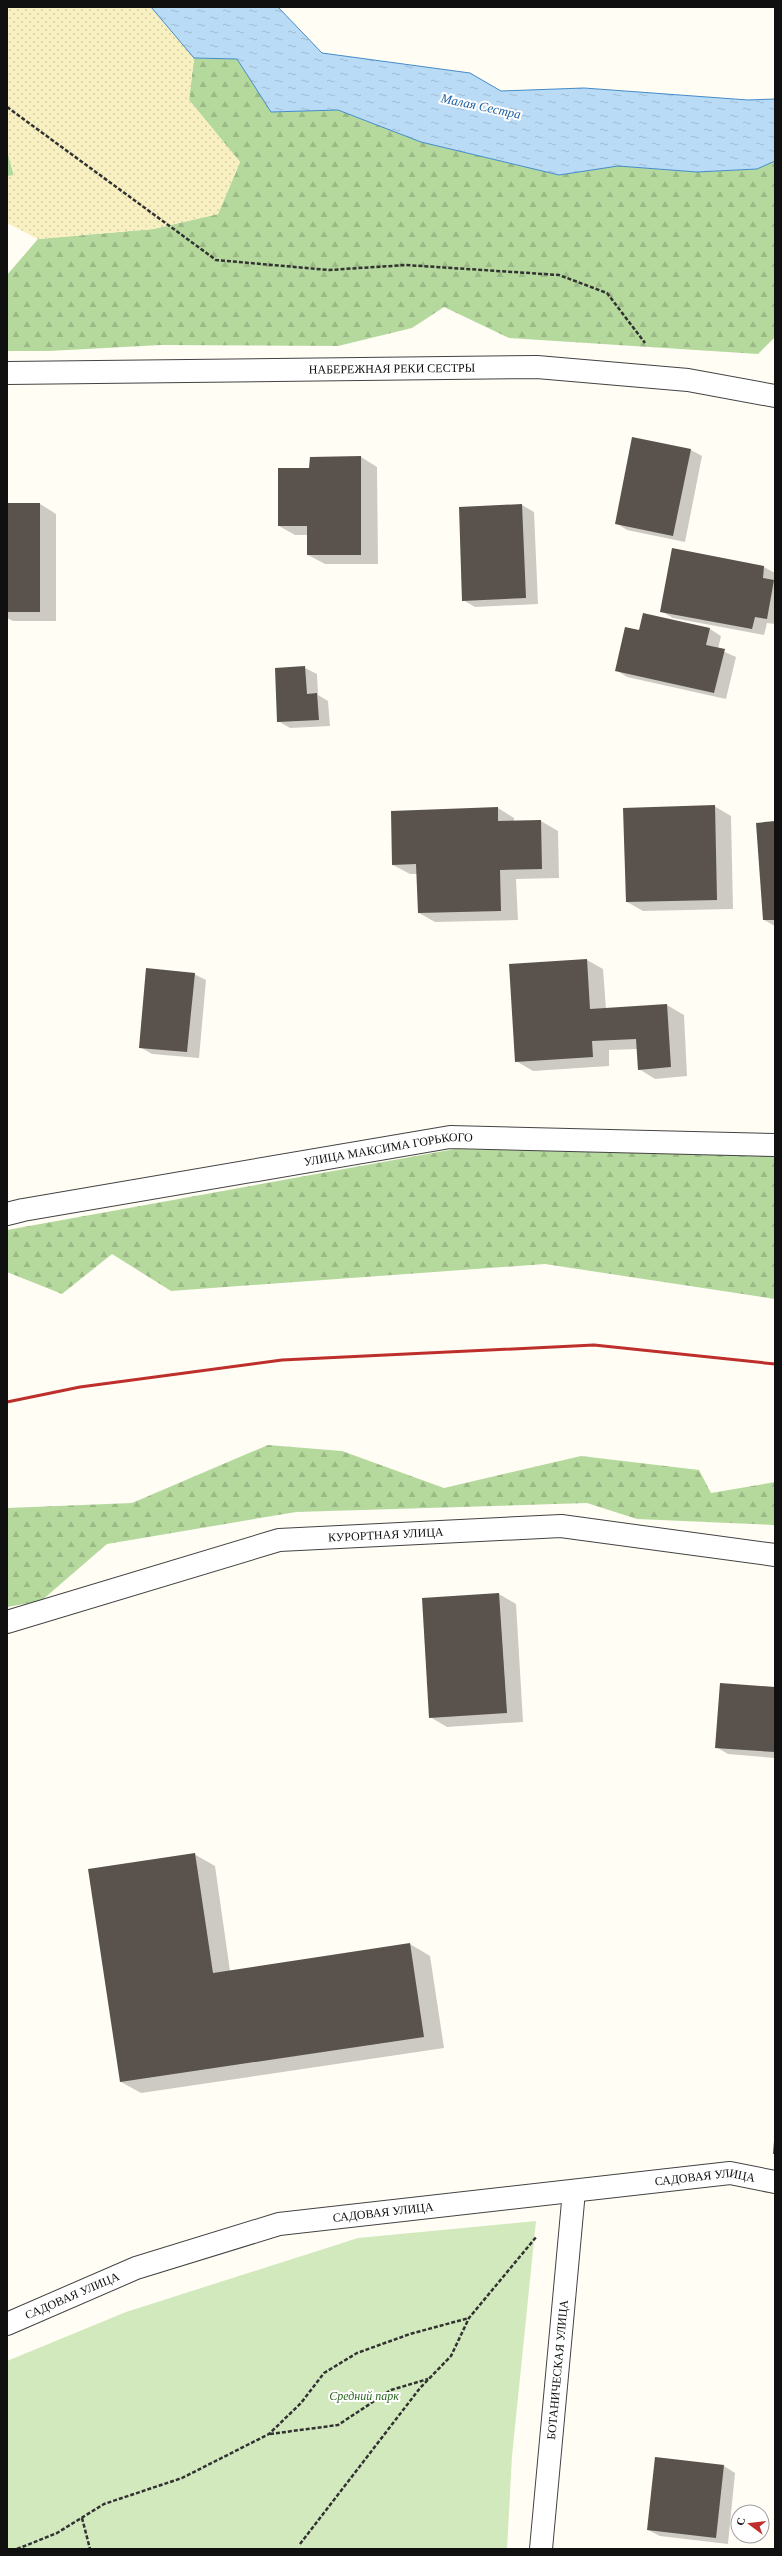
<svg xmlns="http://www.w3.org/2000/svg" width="782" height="2556" font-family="Georgia,serif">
	<defs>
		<pattern id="forest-firs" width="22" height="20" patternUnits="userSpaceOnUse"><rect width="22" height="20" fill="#b5d99d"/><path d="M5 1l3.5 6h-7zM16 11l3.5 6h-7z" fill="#9bb986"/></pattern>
		<pattern id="sand-dots" width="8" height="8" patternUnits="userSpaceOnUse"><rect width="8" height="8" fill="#f9f0c2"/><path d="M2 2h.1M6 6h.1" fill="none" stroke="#d4cda6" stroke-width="1.8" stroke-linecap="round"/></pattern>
		<pattern id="water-ripples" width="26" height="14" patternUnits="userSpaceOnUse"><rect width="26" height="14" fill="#badbf5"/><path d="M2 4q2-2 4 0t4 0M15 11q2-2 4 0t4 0" fill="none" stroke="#9fbbd1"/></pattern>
	</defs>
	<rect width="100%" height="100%" fill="#fffdf4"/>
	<!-- forest -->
	<g fill="url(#forest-firs)">
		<polygon points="194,58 237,59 271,112 338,110 421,142 559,175 618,166 697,172 757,169 775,161 775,337 758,354 509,338 444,307 412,328 338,346 161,345 49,351 7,351 7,275 38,239 153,229 218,214 240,162 189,100"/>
		<polygon points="7,150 14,176 7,176"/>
		<polygon points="455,1149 775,1156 775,1299 545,1264 171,1291 112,1254 62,1294 7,1272 7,1230"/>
		<polygon points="268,1445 342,1451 444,1488 581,1456 699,1470 711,1493 775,1482 775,1525 637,1519 587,1503 296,1512 107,1544 41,1601 7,1607 7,1508 132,1503"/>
	</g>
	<!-- sand -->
	<polygon fill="url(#sand-dots)" points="7,7 151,7 194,58 189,100 240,162 218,214 153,229 38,239 7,223 7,176 14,175 7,150"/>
	<!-- park -->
	<polygon fill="#d2e9be" points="536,2221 512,2456 507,2549 7,2549 7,2361 126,2312 358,2238"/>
	<!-- water -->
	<polygon fill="url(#water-ripples)" stroke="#438cca" points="151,7 278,7 322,53 470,73 501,91 584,88 748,100 775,99 775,161 757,169 697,172 618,166 559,175 421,142 338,110 271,112 237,59 194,58"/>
	<!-- shadow -->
	<g fill="#0003">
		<polygon points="691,450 702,456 685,542 627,530 616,523"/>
		<polygon points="361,457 377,467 378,564 325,564 308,555 308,535 295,535 279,526 310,469"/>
		<polygon points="7,504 40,504 56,514 56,621 13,621 7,618"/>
		<polygon points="522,505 534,512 538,604 475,607 463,600"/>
		<polygon points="673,549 764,567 775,573 775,624 767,623 764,635 673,618 661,611"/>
		<polygon points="710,629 721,636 718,649 736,657 726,699 627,677 616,670 640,631"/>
		<polygon points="305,668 317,674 318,695 328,701 330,726 290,728 278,721"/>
		<polygon points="714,806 731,816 733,909 643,911 627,902"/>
		<polygon points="498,808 514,818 514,822 541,821 558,831 559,878 516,879 518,920 435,922 419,913 418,874 410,874 393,865"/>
		<polygon points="775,822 775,926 764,920"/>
		<polygon points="587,960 603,969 606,1009 667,1005 684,1015 687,1076 655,1079 639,1069 637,1049 609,1050 609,1066 533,1071 516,1061"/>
		<polygon points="194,974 206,980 199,1058 152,1054 140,1047"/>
		<polygon points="499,1594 516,1604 523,1722 447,1727 430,1717 423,1599"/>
		<polygon points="775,1688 775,1758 728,1754 716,1747"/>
		<polygon points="194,1854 215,1866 230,1971 410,1944 430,1956 444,2048 141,2093 121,2082"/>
		<polygon points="724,2466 735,2473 728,2544 660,2536 648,2530"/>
	</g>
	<!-- building -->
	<g fill="#59524d">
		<polygon points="632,437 691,449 673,536 615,524"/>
		<polygon points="361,456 361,555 307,555 307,526 278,526 278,468 309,468 310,457"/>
		<rect x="7" y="503" width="33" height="109"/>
		<polygon points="522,504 526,598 462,601 459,507"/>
		<polygon points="672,548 764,566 763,578 774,580 767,619 755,617 752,629 660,612"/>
		<polygon points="643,613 710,628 706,645 725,649 714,693 615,671 625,627 639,630"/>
		<polygon points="305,666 307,694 317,693 319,720 277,722 275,668"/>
		<polygon points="715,805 717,900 626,902 623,808"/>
		<polygon points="498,807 498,821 541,820 542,869 500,870 501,911 418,913 416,864 392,865 391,811"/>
		<polygon points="775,821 775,920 763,920 756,823"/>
		<polygon points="587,959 590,1009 667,1004 671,1067 638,1070 636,1039 592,1041 593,1057 515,1062 509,964"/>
		<polygon points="146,968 195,973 187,1052 139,1048"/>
		<polygon points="499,1593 507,1713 429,1718 422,1598"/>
		<polygon points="720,1683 775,1687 775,1752 715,1748"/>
		<polygon points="195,1853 213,1973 410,1943 424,2037 120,2082 88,1869"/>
		<polygon points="774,2141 775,2141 775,2154 773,2154"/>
		<polygon points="655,2457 724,2465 716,2538 647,2530"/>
	</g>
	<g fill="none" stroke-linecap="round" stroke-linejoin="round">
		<!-- street casing -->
		<g stroke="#434343" stroke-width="24">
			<g id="street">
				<path id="s1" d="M 7,373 L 537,367 L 688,380 L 775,396"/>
				<path id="s2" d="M 7,1214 L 23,1210 L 450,1137 L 775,1145"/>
				<path id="s3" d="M 7,1622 L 279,1540 L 561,1526 L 775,1555"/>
				<path id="s4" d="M 7,2324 L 136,2268 L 279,2224 L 730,2173 L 775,2182"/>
				<path id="s5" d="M 541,2549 L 574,2191"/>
			</g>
		</g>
		<!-- path -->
		<g stroke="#323232" stroke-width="2.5" stroke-dasharray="4 2" stroke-linecap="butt">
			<polyline points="7,107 216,260 329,270 406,265 559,275 607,293 645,343"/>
			<polyline points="270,2434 338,2425 391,2390 428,2379"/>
			<polyline points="82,2518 90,2549"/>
			<polyline points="300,2544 420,2388 451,2356 469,2318 537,2236"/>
			<polyline points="17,2549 57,2533 104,2504 182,2478 269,2434 301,2403 324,2373 357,2353 410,2334 469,2318"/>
		</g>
		<!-- street -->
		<use href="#street" stroke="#fff" stroke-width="22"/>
		<!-- rail -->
		<polyline stroke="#be2e2b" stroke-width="3" points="7,1402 80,1387 282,1360 594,1345 775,1364"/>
	</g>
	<g text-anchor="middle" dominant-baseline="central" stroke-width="4" stroke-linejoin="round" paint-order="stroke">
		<!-- street labels -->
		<g font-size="12" fill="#101010" stroke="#fff">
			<text stroke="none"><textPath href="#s1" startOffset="385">НАБЕРЕЖНАЯ РЕКИ СЕСТРЫ</textPath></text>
			<text stroke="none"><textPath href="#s2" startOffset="387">УЛИЦА МАКСИМА ГОРЬКОГО</textPath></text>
			<text stroke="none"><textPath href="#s3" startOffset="391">КУРОРТНАЯ УЛИЦА</textPath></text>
			<text stroke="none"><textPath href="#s4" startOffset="719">САДОВАЯ УЛИЦА</textPath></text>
			<text stroke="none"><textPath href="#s4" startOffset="395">САДОВАЯ УЛИЦА</textPath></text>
			<text stroke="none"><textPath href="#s4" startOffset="71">САДОВАЯ УЛИЦА</textPath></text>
			<text stroke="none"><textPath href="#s5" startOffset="180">БОТАНИЧЕСКАЯ УЛИЦА</textPath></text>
		</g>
		<!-- park labels -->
		<g font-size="12" font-style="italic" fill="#2b6821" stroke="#fff">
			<text x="364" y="2396">Средний парк</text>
		</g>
		<!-- water labels -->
		<g font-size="13" font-style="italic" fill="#1c5ea0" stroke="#fff">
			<text transform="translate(481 106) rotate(12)">Малая Сестра</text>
		</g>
	</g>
	<!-- border -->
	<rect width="782" height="2556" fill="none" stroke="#101010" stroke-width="16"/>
	<!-- north arrow -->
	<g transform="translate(750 2524) rotate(285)"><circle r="19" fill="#ffffff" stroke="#9f9f9f"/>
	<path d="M0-3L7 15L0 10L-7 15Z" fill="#be2e2b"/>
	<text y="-6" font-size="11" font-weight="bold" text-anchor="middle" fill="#101010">С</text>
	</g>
</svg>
